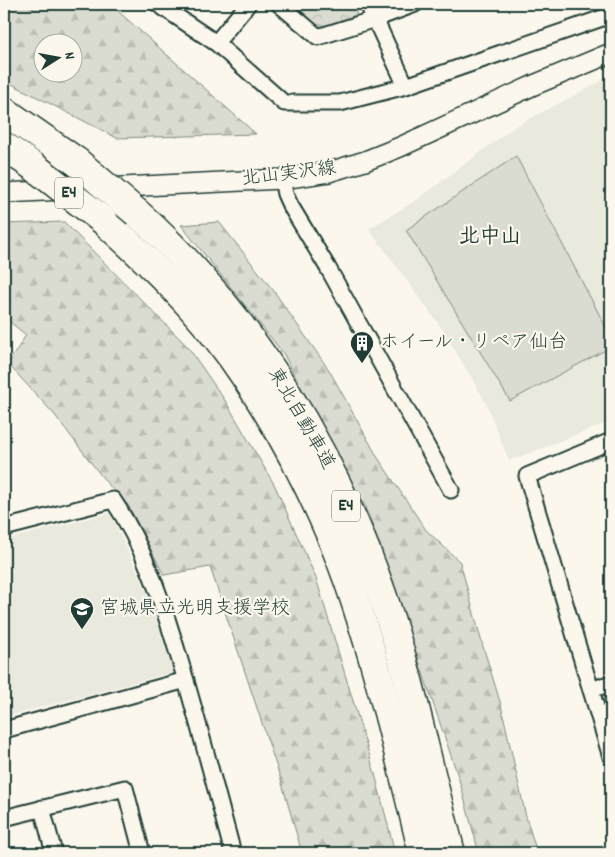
<svg xmlns="http://www.w3.org/2000/svg" width="615" height="857" font-family="Dekko,'Klee One',sans-serif">
	<defs>
		<pattern id="forest-firs" width="22" height="20" patternUnits="userSpaceOnUse" patternTransform="scale(1.25)"><rect width="22" height="20" fill="#dbdcd1"/><path d="M5 1l3.5 6h-7zM16 11l3.5 6h-7z" fill="#bcbeb4"/></pattern>
		<pattern id="park-crowns" width="20" height="18" patternUnits="userSpaceOnUse" patternTransform="scale(1.25)"><rect width="20" height="18" fill="#dbdcd1"/><path d="M2 6a3 3 0 1 1 6 0M12 15a3 3 0 1 1 6 0" fill="none" stroke="#bcbeb4"/></pattern>
	</defs>
	<rect width="100%" height="100%" fill="#fbf7ec"/>
	<filter id="ink" filterUnits="userSpaceOnUse"><feTurbulence type="fractalNoise" baseFrequency=".02" numOctaves="2"/><feDisplacementMap in="SourceGraphic" scale="10" xChannelSelector="R" yChannelSelector="G"/><feConvolveMatrix kernelMatrix="1 2 1 2 8 2 1 2 1" color-interpolation-filters="sRGB"/></filter>
	<g filter="url(#ink)">
		<!-- built -->
		<g fill="#eae9de">
			<polygon points="611,76 611,421 509,461 486,403 443,330 369,229 418,199 514,127"/>
			<polygon points="110,513 145,588 174,672 4,717 4,540"/>
		</g>
		<!-- green -->
		<polygon fill="#dbdcd1" stroke="#7d8c82" points="516,156 611,337 611,347 510,401 406,230"/>
		<!-- forest -->
		<g fill="url(#forest-firs)" stroke="#7d8c82" fill-rule="evenodd">
			<path d="M 4,4 L 110,4 L 256,134 L 117,138 L 4,80 ZM 42,42 L 72,42 L 72,72 L 42,72 Z"/>
			<polygon points="64,222 188,347 226,402 275,486 316,578 375,774 395,853 302,853 281,780 210,567 164,575 128,505 106,482 54,414 8,364 26,335 4,317 4,224"/>
			<polygon points="219,222 273,290 329,370 378,458 426,530 460,562 482,643 501,705 526,817 537,853 479,853 459,779 370,518 283,353 181,225"/>
		</g>
		<!-- park -->
		<polygon fill="url(#park-crowns)" stroke="#7d8c82" points="289,4 357,4 356,15 326,25 315,25"/>
		<g fill="none" stroke-linecap="round" stroke-linejoin="round">
			<!-- minor casing -->
			<g stroke="#1f3d34" stroke-width="19">
				<g id="minor">
					<polyline points="158,4 216,43 284,103 340,103 406,86 611,15"/>
					<polyline points="279,4 318,37 375,19 415,4"/>
					<polyline points="368,4 406,86"/>
					<polyline points="216,43 248,4"/>
					<polyline points="282,179 285,194 290,205 328,268 451,490"/>
					<polyline points="611,441 527,476 611,757"/>
					<path d="M 4,528 L 113,500 C 144,546 162,601 178,654 C 198,720 215,787 233,853"/>
					<polyline points="591,690 611,683"/>
					<polyline points="4,730 186,680"/>
					<polyline points="42,808 54,853"/>
					<polyline points="4,818 125,788 142,853"/>
				</g>
			</g>
			<!-- tertiary casing -->
			<g stroke="#1f3d34" stroke-width="22">
				<polyline id="tertiary" points="4,193 282,179 329,172 365,161 400,147 534,85 611,53"/>
			</g>
			<!-- motorway casing -->
			<g stroke="#1f3d34" stroke-width="31">
				<g id="motorway">
					<polyline points="4,111 77,162"/>
					<polyline points="4,146 33,166"/>
					<path d="M 137,213 C 252,316 333,452 383,597 C 412,681 428,768 451,853"/>
					<path d="M 104,221 C 151,263 196,307 233,359 C 279,424 321,504 348,580 C 379,669 401,762 423,853"/>
				</g>
			</g>
			<!-- minor -->
			<use href="#minor" stroke="#fbf7ec" stroke-width="15"/>
			<!-- tertiary -->
			<use href="#tertiary" stroke="#fbf7ec" stroke-width="19"/>
			<!-- motorway -->
			<use href="#motorway" stroke="#fbf7ec" stroke-width="28"/>
			<!-- motorway-bridge casing -->
			<g stroke="#1f3d34" stroke-width="31" stroke-linecap="butt">
				<g id="motorway-bridge">
					<polyline points="77,162 137,213"/>
					<polyline points="33,166 104,221"/>
				</g>
			</g>
			<!-- motorway-bridge -->
			<use href="#motorway-bridge" stroke="#fbf7ec" stroke-width="28"/>
		</g>
	</g>
	<!-- icons -->
	<defs>
		<g id="building-pin" transform="scale(1.25)"><path d="M0 17L-7.5 6A9.5 9.5 0 1 1 7.5 6Z" fill="#1f3d34" stroke="#fbf7ec"/><path d="M-4-6H4V6H1V3H-1V6H-4ZM-2.5-4.3h1.7v1.8h-1.7ZM.8-4.3h1.7v1.8H.8ZM-2.5-1h1.7V.8h-1.7ZM.8-1h1.7V.8H.8Z" fill="#fff"/></g>
		<g id="school-pin" transform="scale(1.25)"><path d="M0 17L-7.5 6A9.5 9.5 0 1 1 7.5 6Z" fill="#1f3d34" stroke="#fbf7ec"/><path d="M0-5L7-2L0 1L-7-2ZM-4 1L0 2.5L4 1V4Q0 6-4 4Z" fill="#fff"/></g>
	</defs>
	<g fill-rule="evenodd">
		<use href="#building-pin" x="362" y="343"/>
		<use href="#school-pin" x="82" y="609"/>
	</g>
	<g text-anchor="middle" dominant-baseline="central" stroke-width="4.5" stroke-linejoin="round" paint-order="stroke">
		<!-- shield labels -->
		<g fill="#fbf7ec" stroke="#61756b" stroke-width="1">
			<rect x="55" y="177.5" width="28" height="31" rx="4"/>
			<rect x="332" y="490.5" width="28" height="31" rx="4"/>
		</g>
		<g font-size="18" font-weight="bold" fill="#1f3d34">
			<text x="69" y="193">E4</text>
			<text x="346" y="506">E4</text>
		</g>
		<!-- street labels -->
		<g font-size="19" fill="#1f3d34" stroke="#fbf7ec">
			<text transform="translate(289 175) rotate(-7)">北山実沢線</text>
			<text transform="translate(300 419) rotate(60)">東北自動車道</text>
		</g>
		<!-- poi labels -->
		<g font-size="19" fill="#1f3d34" stroke="#fbf7ec" text-anchor="start">
			<text x="380" y="343">ホイール・リペア仙台</text>
			<text x="100" y="609">宮城県立光明支援学校</text>
		</g>
		<!-- quarter labels -->
		<g font-size="21" font-weight="bold" fill="#1f3d34" stroke="#fbf7ec">
			<text x="490" y="238">北中山</text>
		</g>
	</g>
	<!-- margin -->
	<rect width="615" height="857" fill="none" stroke="#fbf7ec" stroke-width="20"/>
	<rect x="10" y="10" width="595" height="837" fill="none" stroke="#1f3d34" stroke-width="2" filter="url(#ink)"/>
	<!-- north arrow -->
	<g transform="translate(58 58) rotate(79)"><circle r="24" fill="#fbf7ec" stroke="#a3ada2"/>
	<path d="M0-4L9 19L0 12L-9 19Z" fill="#1f3d34"/>
	<text y="-8" font-size="14" font-weight="bold" text-anchor="middle" fill="#1f3d34">N</text>
	</g>
</svg>
